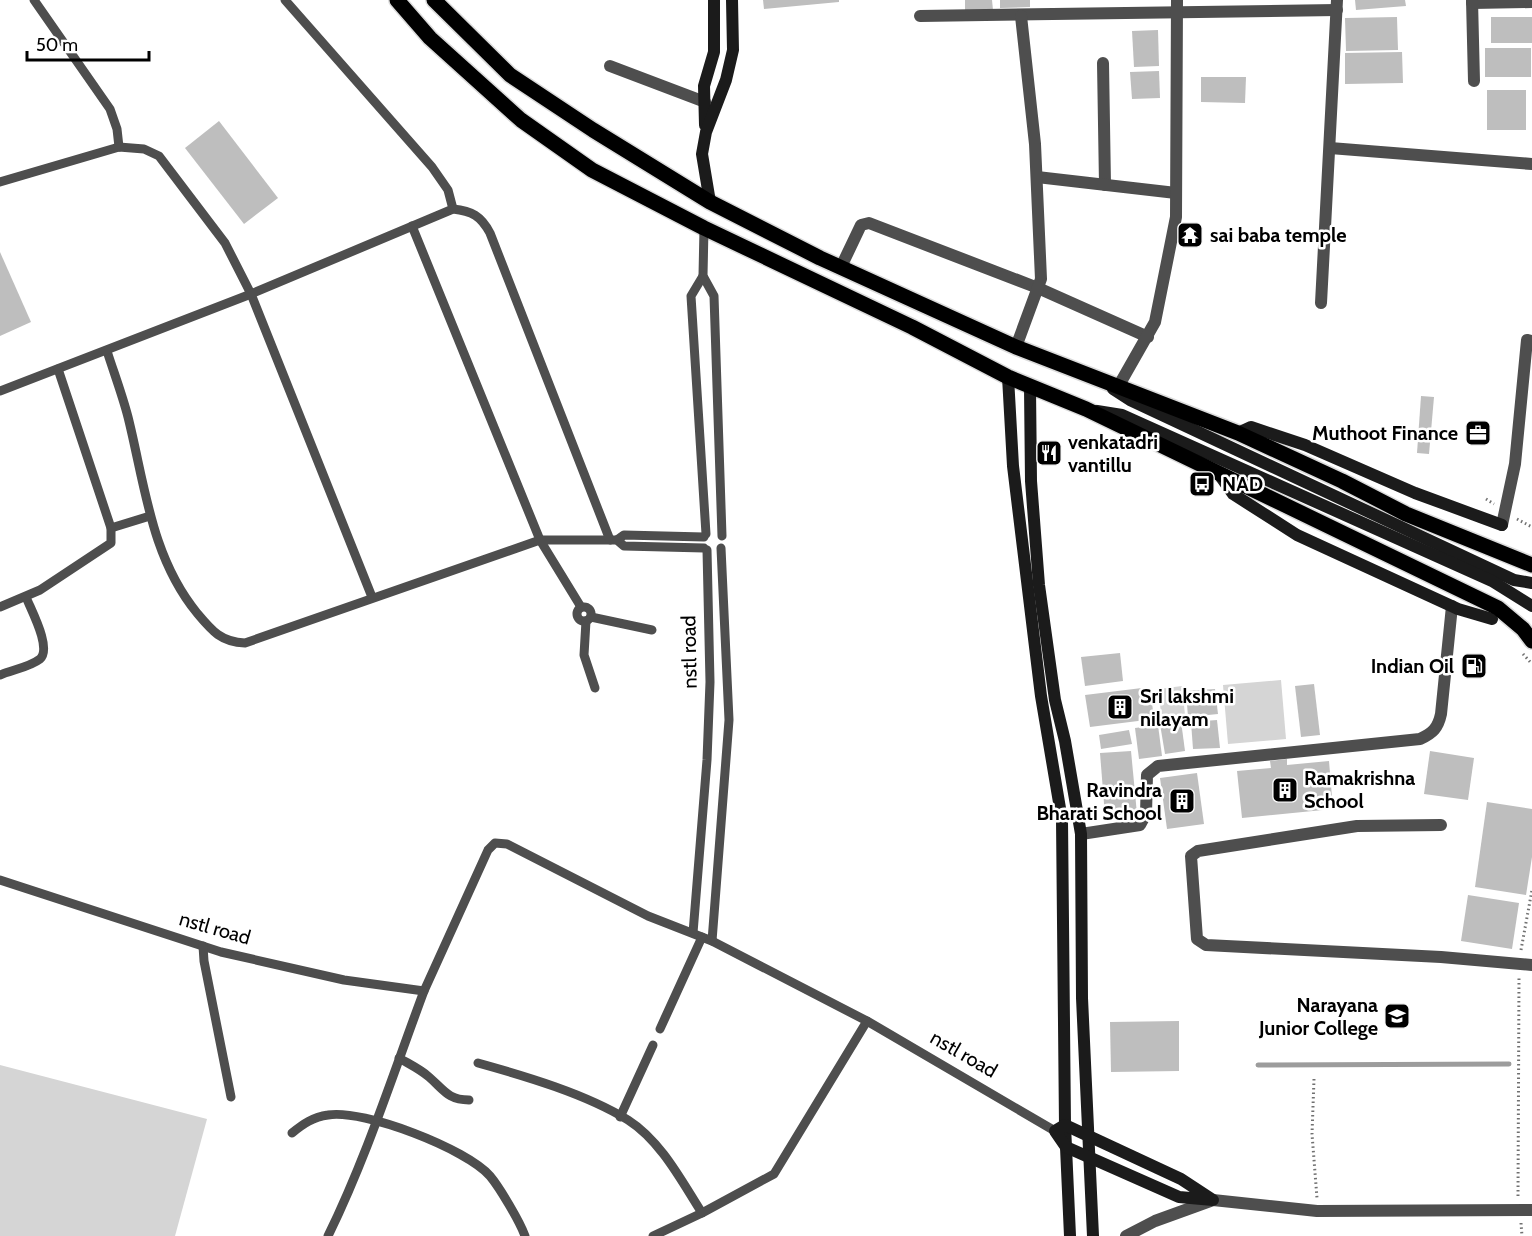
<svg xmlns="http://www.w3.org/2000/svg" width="1532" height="1236" font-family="Cabin,sans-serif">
	<rect width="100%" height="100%" fill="#fff"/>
	<!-- green -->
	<g fill="#d5d5d5">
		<polygon points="1281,680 1286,739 1228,744 1223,685"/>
		<polygon points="1182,686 1185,715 1161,717 1159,689"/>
		<polygon points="0,1065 207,1119 175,1236 0,1236"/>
	</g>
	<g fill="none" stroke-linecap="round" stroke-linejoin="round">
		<!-- stream -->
		<polyline stroke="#9c9c9c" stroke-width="5" points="1258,1065 1509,1064"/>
	</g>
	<!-- building -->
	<g fill="#bebebe">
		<polygon points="763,0 839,0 839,2 764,9"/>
		<polygon points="965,0 992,0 993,10 965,10"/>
		<polygon points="1000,0 1030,0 1030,7 1000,8"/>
		<polygon points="1355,0 1405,0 1406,6 1356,10"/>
		<polygon points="1397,17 1398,50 1346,51 1345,18"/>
		<rect x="1491" y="17" width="41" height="26"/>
		<polygon points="1158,30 1159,66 1134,67 1132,31"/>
		<rect x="1485" y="48" width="46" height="29"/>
		<polygon points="1402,52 1403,83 1345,84 1345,53"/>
		<polygon points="1159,71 1160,98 1132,99 1130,72"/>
		<polygon points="1201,77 1246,77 1245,103 1201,102"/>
		<rect x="1487" y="90" width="39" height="40"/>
		<polygon points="219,121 278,198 244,224 185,148"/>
		<polygon points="0,252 31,322 0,336"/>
		<polygon points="1421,396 1434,397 1429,454 1417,453"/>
		<polygon points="1120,653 1123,681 1085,686 1081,657"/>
		<polygon points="1314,684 1320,735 1301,737 1295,686"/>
		<polygon points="1150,687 1154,719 1090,727 1085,695"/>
		<polygon points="1215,689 1218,714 1188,717 1186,691"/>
		<polygon points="1217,720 1220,748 1193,749 1191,722"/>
		<polygon points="1181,721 1185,751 1165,754 1160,724"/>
		<polygon points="1158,725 1162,756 1139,759 1135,728"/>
		<polygon points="1129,730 1132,744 1101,749 1099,735"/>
		<polygon points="1131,751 1137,814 1105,816 1100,753"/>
		<polygon points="1430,751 1474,758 1468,800 1424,794"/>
		<polygon points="1287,759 1287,765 1329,761 1333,809 1242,818 1237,771 1271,768 1270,761"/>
		<polygon points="1197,773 1204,824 1167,829 1160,778"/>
		<polygon points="1487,802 1532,809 1532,857 1526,895 1475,887"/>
		<polygon points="1468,895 1519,903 1512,949 1461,941"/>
		<polygon points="1179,1021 1179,1071 1111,1072 1110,1022"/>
	</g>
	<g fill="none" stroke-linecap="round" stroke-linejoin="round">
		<!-- primary casing -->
		<g stroke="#dbdbdb" stroke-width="18">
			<g id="primary">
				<polyline points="397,0 430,38 521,120 592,170 704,228 912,327 1008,377 1086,409 1498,608 1523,629 1532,641"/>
				<polyline points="434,0 510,75 593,130 710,202 820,258 1016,347 1238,433 1342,481 1406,514 1532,565"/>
			</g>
		</g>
		<!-- path -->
		<g stroke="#707070" stroke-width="3" stroke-dasharray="1.5 3" stroke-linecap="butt">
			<polyline points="1486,499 1494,504"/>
			<polyline points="1517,519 1532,527"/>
			<polyline points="1523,654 1532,664"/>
			<polyline points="1521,950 1532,890"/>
			<polyline points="1314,1079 1312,1134 1317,1198"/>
			<polyline points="1518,1196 1519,977"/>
			<polyline points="1521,1223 1522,1236"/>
		</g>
		<!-- lane -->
		<g stroke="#4e4e4e" stroke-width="9">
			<polyline points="34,0 110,109 117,129 119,147"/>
			<polyline points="285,0 432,167 448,190 453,209"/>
			<polyline points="0,182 119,147 144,149 159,156 225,243 251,294 372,597"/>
			<polyline points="412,226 540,540 581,607"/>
			<polyline points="704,228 703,276 714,296 722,536"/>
			<polyline points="703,276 691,296 706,534"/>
			<path d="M 107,351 C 114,373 122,394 128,417 C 145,485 151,557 197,613 C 212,631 221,642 245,643 L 540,540 L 617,540 L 624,546 L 704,548"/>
			<path d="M 0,391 L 251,294 L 453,209 C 472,211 481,216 490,233 L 610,540"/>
			<polyline points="111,528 150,516"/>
			<polyline points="617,540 624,535 704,537"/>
			<circle cx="584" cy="614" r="7"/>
			<polyline points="0,607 40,590 111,543 111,528 58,369"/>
			<polyline points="591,617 652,630"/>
			<polyline points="586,621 584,655 595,688"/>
			<path d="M 0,675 C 12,670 30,667 40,659 C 52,648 31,610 26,597"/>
			<path d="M 0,880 L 221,952 L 344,980 L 424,991 C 393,1074 367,1156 328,1236"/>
			<polyline points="693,933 707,760 710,682 707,550"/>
			<polyline points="712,941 729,720 721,548"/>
			<polyline points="203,946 204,961 231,1097"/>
			<polyline points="424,991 488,850 495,843 507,844 648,916 712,941 867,1021 1055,1131"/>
			<polyline points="660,1029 702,937"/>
			<path d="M 399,1058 C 409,1064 420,1069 429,1077 C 444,1090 448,1100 469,1100"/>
			<path d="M 478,1063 C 525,1076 586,1094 628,1120 C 661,1141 682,1182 702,1213"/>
			<polyline points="620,1117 653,1045"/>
			<path d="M 292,1133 C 303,1124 313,1117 328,1115 C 364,1109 467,1149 490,1176 C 500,1188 520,1222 525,1236"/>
			<polyline points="653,1236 702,1213 774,1174 867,1021"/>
		</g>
		<!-- street -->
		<g stroke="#4e4e4e" stroke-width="12">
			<polyline points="1472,0 1474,81"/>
			<polyline points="1472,3 1532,2"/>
			<polyline points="920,16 1337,10"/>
			<polyline points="1103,63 1105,185"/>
			<polyline points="610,66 705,102"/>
			<polyline points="1330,148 1532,164"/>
			<polyline points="1037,177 1176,193"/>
			<polyline points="841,267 861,225 869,223 1038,288 1148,337"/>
			<polyline points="1321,303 1337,0"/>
			<polyline points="1016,347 1041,279 1035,144 1021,16"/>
			<polyline points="1118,387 1155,322 1176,217 1177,0"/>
			<polyline points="1502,525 1515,464 1527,340 1532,341"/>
			<polyline points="1441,825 1357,826 1198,851 1191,856 1197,939 1206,945 1441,957 1532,965"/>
			<path d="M 1081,834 L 1140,825 L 1146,814 L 1147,775 L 1158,766 L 1420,739 C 1433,733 1438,728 1441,714 L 1452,606"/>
			<polyline points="1126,1236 1155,1221 1213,1200 1317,1211 1532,1210"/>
		</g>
		<!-- secondary -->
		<g stroke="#1b1b1b" stroke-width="12">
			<polyline points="705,125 704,86 714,52 714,0"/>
			<polyline points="710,202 702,154 706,132 726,80 733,50 732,0"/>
			<polyline points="1008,377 1013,466 1041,696 1062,820 1065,1125 1070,1236"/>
			<polyline points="1030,388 1031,481 1039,585 1055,700 1065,741 1081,834 1082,998 1093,1236"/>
			<polyline points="1113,389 1130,400 1514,580 1532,583"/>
			<polyline points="1097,411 1122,415 1492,581 1532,606"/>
			<polyline points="1238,433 1251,427 1305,445 1415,493 1502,525"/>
			<polyline points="1221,477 1233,494 1297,535 1458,609 1492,619"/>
			<polygon points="1065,1125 1181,1179 1213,1200 1179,1197 1066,1147 1055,1131"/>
		</g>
		<!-- primary -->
		<use href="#primary" stroke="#000" stroke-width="15"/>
	</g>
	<!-- icons -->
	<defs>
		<g id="temple-square" transform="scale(1.35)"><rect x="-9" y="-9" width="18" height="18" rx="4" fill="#000" stroke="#fff"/><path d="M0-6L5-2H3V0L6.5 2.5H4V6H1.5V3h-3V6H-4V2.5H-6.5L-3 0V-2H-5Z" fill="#fff"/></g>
		<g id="office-square" transform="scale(1.35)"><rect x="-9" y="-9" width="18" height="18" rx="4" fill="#000" stroke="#fff"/><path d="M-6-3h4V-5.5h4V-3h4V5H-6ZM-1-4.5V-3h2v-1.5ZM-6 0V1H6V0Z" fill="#fff"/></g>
		<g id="restaurant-square" transform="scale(1.35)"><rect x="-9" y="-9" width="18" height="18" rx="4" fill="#000" stroke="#fff"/><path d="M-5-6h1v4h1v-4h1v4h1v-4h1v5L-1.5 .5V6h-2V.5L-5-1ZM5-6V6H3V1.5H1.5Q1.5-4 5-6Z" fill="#fff"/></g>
		<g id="bus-square" transform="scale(1.35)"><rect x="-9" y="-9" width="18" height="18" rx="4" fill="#000" stroke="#fff"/><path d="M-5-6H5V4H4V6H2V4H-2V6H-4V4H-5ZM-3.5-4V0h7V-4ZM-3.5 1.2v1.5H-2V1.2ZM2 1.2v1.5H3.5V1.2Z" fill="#fff"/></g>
		<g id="fuel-square" transform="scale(1.35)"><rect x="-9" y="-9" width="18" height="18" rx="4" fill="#000" stroke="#fff"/><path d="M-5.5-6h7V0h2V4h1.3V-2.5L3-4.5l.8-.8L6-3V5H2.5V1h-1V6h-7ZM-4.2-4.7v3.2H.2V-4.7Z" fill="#fff"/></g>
		<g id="building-square" transform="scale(1.35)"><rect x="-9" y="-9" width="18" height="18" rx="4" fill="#000" stroke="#fff"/><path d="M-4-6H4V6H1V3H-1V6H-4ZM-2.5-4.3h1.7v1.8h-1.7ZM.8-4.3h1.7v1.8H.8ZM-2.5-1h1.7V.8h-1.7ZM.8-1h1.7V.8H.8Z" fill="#fff"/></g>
		<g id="school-square" transform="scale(1.35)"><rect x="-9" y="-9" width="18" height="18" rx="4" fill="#000" stroke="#fff"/><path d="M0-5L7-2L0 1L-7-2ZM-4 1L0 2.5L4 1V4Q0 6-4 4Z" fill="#fff"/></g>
	</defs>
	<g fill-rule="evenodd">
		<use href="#temple-square" x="1190" y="235"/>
		<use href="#office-square" x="1478" y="433"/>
		<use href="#restaurant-square" x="1049" y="453"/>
		<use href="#bus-square" x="1202" y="484"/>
		<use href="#fuel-square" x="1474" y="666"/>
		<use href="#building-square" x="1120" y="707"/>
		<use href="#building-square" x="1285" y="790"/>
		<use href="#building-square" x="1182" y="801"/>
		<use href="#school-square" x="1397" y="1016"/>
	</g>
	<g text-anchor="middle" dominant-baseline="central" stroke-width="5" stroke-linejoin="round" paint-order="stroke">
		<!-- poi labels -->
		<g font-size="20" font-weight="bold" fill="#000" stroke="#fff" text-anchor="start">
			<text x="1210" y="235">sai baba temple</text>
			<text x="1458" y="433" text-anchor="end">Muthoot Finance</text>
			<text x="1068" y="442">venkatadri<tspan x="1068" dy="23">vantillu</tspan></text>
			<text x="1222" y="484">NAD</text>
			<text x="1454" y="666" text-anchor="end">Indian Oil</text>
			<text x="1140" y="696">Sri lakshmi<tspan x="1140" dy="23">nilayam</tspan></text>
			<text x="1304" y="778">Ramakrishna<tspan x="1304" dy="23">School</tspan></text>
			<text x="1162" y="790" text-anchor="end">Ravindra<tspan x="1162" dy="23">Bharati School</tspan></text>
			<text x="1378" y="1005" text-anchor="end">Narayana<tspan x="1378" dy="23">Junior College</tspan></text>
		</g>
		<!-- street labels -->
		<g font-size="20" fill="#000" stroke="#fff">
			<text transform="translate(689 652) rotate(-91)">nstl road</text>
			<text transform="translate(215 928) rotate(16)">nstl road</text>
			<text transform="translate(964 1054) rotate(30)">nstl road</text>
		</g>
	</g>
	<!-- scale -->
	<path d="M27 51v9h122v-9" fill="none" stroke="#000000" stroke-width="3"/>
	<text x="36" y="51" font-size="18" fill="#000000" stroke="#ffffff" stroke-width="4.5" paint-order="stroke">50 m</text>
</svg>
